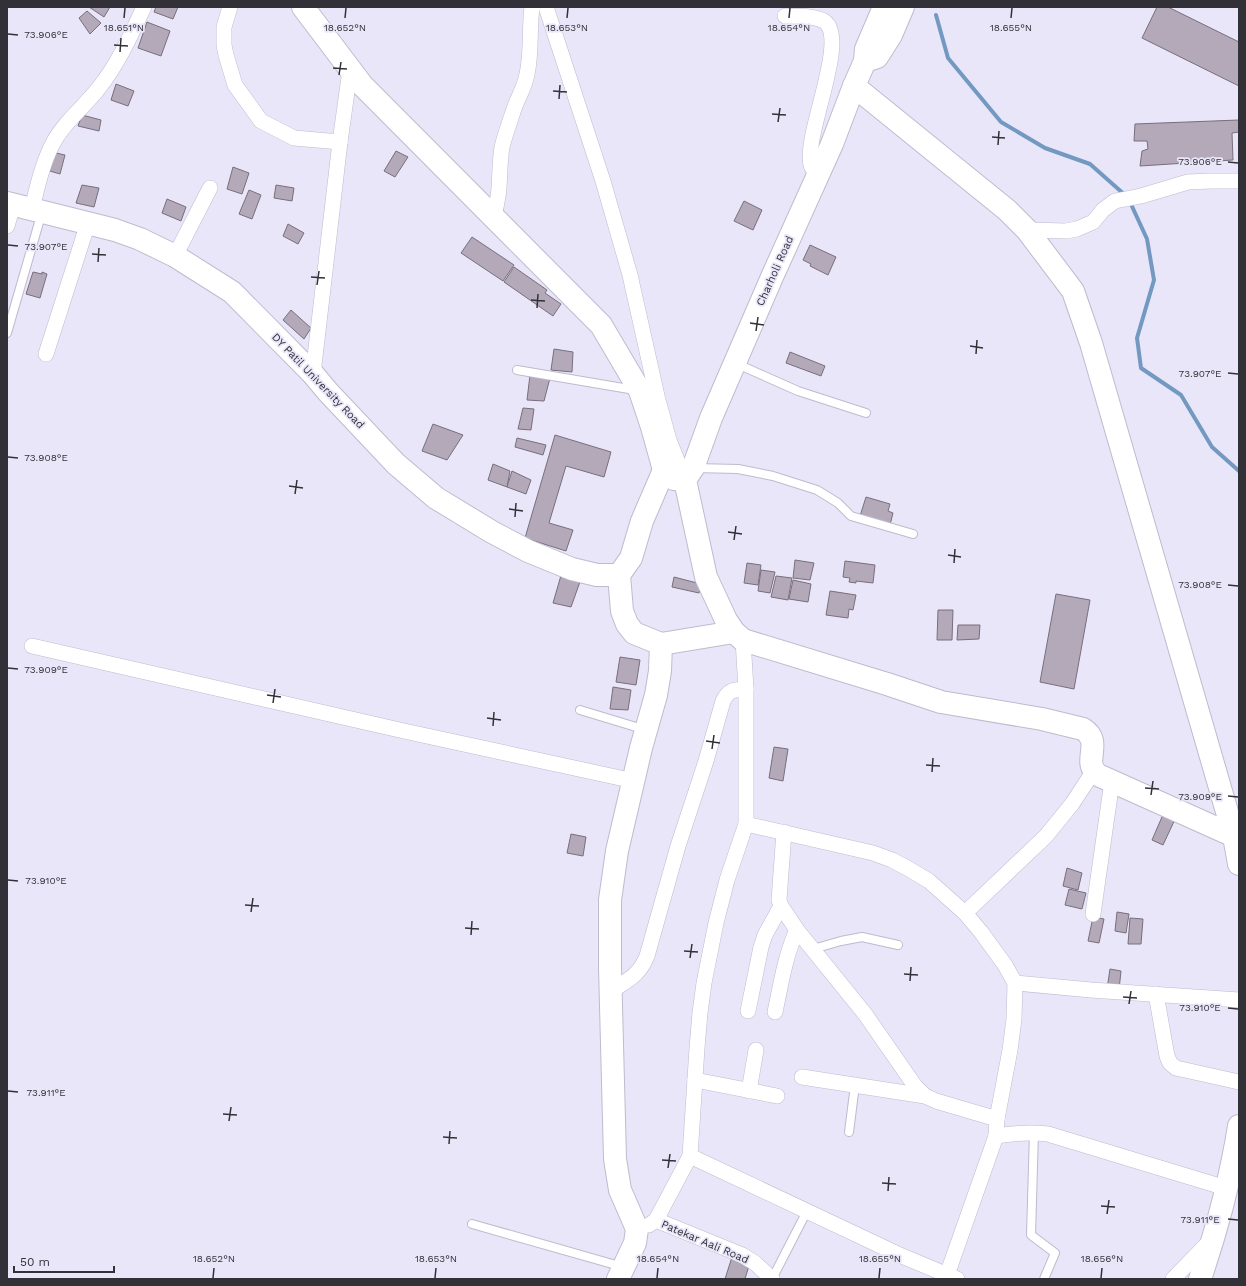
<svg xmlns="http://www.w3.org/2000/svg" width="1246" height="1286" font-family="'Work Sans',sans-serif">
	<rect width="100%" height="100%" fill="#e9e6f9"/>
	<g fill="none" stroke-linecap="round" stroke-linejoin="round">
		<!-- stream -->
		<g stroke="#7399c1" stroke-width="4">
			<polyline points="936,15 948,58 1001,122 1045,148 1090,164 1125,195"/>
			<polyline points="1130,202 1147,239 1154,280 1137,338 1141,368 1181,395 1212,447 1239,471"/>
		</g>
	</g>
	<!-- building -->
	<g fill="#b4a9b9" stroke="#786e7d">
		<polygon points="89,7 110,7 104,17"/>
		<polygon points="156,7 178,7 173,19 154,12"/>
		<polygon points="1157,7 1168,7 1239,42 1239,86 1142,38"/>
		<polygon points="87,11 101,23 90,34 79,18"/>
		<polygon points="147,22 170,31 161,56 138,48"/>
		<polygon points="116,84 134,91 128,106 111,100"/>
		<polygon points="82,115 101,120 99,131 78,126"/>
		<polygon points="1239,120 1239,132 1232,133 1233,160 1140,166 1142,151 1148,149 1147,141 1134,141 1135,124"/>
		<polygon points="47,151 65,155 60,174 43,169"/>
		<polygon points="396,151 408,157 395,177 384,171"/>
		<polygon points="233,167 249,173 242,194 227,189"/>
		<polygon points="82,185 99,188 94,207 76,203"/>
		<polygon points="276,185 294,188 292,201 274,198"/>
		<polygon points="249,190 261,195 252,219 239,214"/>
		<polygon points="167,199 186,207 181,221 162,213"/>
		<polygon points="744,201 762,210 753,230 734,221"/>
		<polygon points="288,224 304,233 298,244 283,236"/>
		<polygon points="472,237 514,265 503,281 461,253"/>
		<polygon points="810,245 836,257 828,275 810,266 811,264 803,260"/>
		<polygon points="514,267 547,290 545,293 561,304 553,316 504,282"/>
		<polygon points="33,272 42,274 42,272 47,274 40,298 26,294"/>
		<polygon points="291,310 311,328 304,339 283,320"/>
		<polygon points="554,349 573,352 572,372 551,370"/>
		<polygon points="790,352 825,366 821,376 786,363"/>
		<polygon points="530,375 550,378 544,401 527,400"/>
		<polygon points="523,408 534,409 531,430 518,429"/>
		<polygon points="433,424 463,435 447,460 422,451"/>
		<polygon points="555,435 611,452 604,477 566,466 549,523 573,530 566,551 525,538"/>
		<polygon points="517,438 546,445 543,455 515,447"/>
		<polygon points="493,464 510,471 507,487 488,480"/>
		<polygon points="512,471 531,480 526,494 507,487"/>
		<polygon points="866,497 890,504 888,511 893,513 890,525 860,516"/>
		<polygon points="795,560 814,563 810,580 793,578"/>
		<polygon points="845,561 875,565 873,583 856,581 856,583 849,582 850,578 843,577"/>
		<polygon points="747,563 761,565 758,585 744,583"/>
		<polygon points="761,570 775,572 770,593 758,591"/>
		<polygon points="562,572 581,579 571,607 553,603"/>
		<polygon points="776,576 792,578 788,600 771,597"/>
		<polygon points="674,577 701,584 699,593 672,587"/>
		<polygon points="793,580 811,584 808,602 789,599"/>
		<polygon points="830,591 856,595 853,610 849,609 848,618 826,615"/>
		<polygon points="1056,594 1090,600 1074,689 1040,682"/>
		<polygon points="938,610 953,610 952,640 937,640"/>
		<polygon points="958,625 980,625 979,639 957,640"/>
		<polygon points="620,657 640,660 636,685 616,682"/>
		<polygon points="613,687 631,690 628,710 610,709"/>
		<polygon points="774,747 788,749 783,781 769,778"/>
		<polygon points="1165,810 1177,815 1163,845 1152,840"/>
		<polygon points="571,834 586,837 583,856 567,853"/>
		<polygon points="1067,868 1082,873 1078,890 1063,886"/>
		<polygon points="1069,889 1086,893 1082,909 1065,905"/>
		<polygon points="1117,912 1129,914 1126,933 1115,931"/>
		<polygon points="1093,917 1104,919 1099,943 1088,941"/>
		<polygon points="1130,918 1143,919 1141,944 1128,944"/>
		<polygon points="1110,969 1121,971 1119,990 1107,989"/>
		<polygon points="732,1257 750,1262 745,1279 725,1279"/>
	</g>
	<g fill="none" stroke-linecap="round" stroke-linejoin="round">
		<!-- lane casing -->
		<g stroke="#bebbcd" stroke-width="10">
			<g id="lane">
				<polyline points="7,333 42,212"/>
				<polyline points="735,363 798,391 866,413"/>
				<polyline points="517,370 635,390"/>
				<polyline points="694,468 738,469 773,476 817,490 838,503 851,516 913,534"/>
				<polyline points="580,710 646,730"/>
				<polyline points="813,949 841,941 862,937 898,945"/>
				<polyline points="849,1132 855,1085"/>
				<polyline points="1034,1132 1031,1235 1055,1253 1044,1279"/>
				<polyline points="472,1224 623,1267"/>
				<polyline points="772,1279 807,1211"/>
			</g>
		</g>
		<!-- street casing -->
		<g stroke="#bebbcd" stroke-width="16">
			<g id="street">
				<polyline points="230,7 224,27 224,45 226,55 235,85 261,121 294,138 340,142"/>
				<polyline points="546,7 603,181 630,275 657,396 669,440 685,480"/>
				<path d="M 785,16 C 797,17 813,15 824,21 C 850,38 803,136 811,165 C 812,169 815,171 818,175"/>
				<path d="M 32,209 C 37,188 42,165 52,145 C 63,123 83,108 98,89 C 118,64 131,35 144,7"/>
				<path d="M 493,217 C 502,193 498,171 502,147 C 505,135 510,121 514,109 C 518,97 525,87 527,74 C 532,52 529,29 532,7"/>
				<polyline points="7,226 13,205"/>
				<polyline points="1027,230 1066,231 1077,229 1093,222 1103,210 1115,201 1141,196 1188,182 1211,181 1239,181"/>
				<polyline points="175,256 210,188"/>
				<polyline points="46,354 88,223"/>
				<polyline points="313,374 340,142 350,70"/>
				<polyline points="743,640 746,689 746,824 727,880 716,923 704,983 700,1013 697,1048 690,1156 902,1256 957,1279"/>
				<polyline points="32,646 404,731 634,781"/>
				<polyline points="746,824 873,853 892,860 909,869 929,881 965,913 981,932 1005,965 1015,983 1014,1019 1010,1050 997,1119 996,1136 947,1275"/>
				<polyline points="784,832 779,900 781,906 797,930 865,1014 915,1086 925,1096 936,1101 997,1119"/>
				<polyline points="965,913 1046,836 1072,804 1093,772"/>
				<polyline points="1093,914 1112,781"/>
				<polyline points="1015,983 1091,990 1239,1000"/>
				<path d="M 610,992 C 627,980 639,976 647,956 L 678,846 L 706,761 L 723,701 C 729,689 734,690 746,689"/>
				<polyline points="1156,994 1167,1056 1170,1063 1176,1068 1239,1082"/>
				<polyline points="748,1011 761,947 765,935 781,906"/>
				<path d="M 775,1012 C 781,984 785,956 797,930"/>
				<polyline points="802,1077 925,1096"/>
				<polyline points="695,1080 777,1096"/>
				<polyline points="749,1091 756,1050"/>
				<path d="M 996,1136 C 1014,1133 1030,1132 1048,1134 L 1226,1188"/>
				<polyline points="656,1220 742,1255 755,1263 772,1279"/>
				<polyline points="649,1225 656,1220 690,1156"/>
				<polyline points="1173,1279 1211,1240"/>
			</g>
		</g>
		<!-- secondary casing -->
		<g stroke="#bebbcd" stroke-width="24">
			<g id="secondary">
				<polyline points="303,7 362,85 601,325 640,391 652,427 664,470 674,479 685,480"/>
				<polyline points="865,61 877,57 891,35 903,7"/>
				<polyline points="854,86 1007,210 1027,230 1073,291 1091,343 1234,836 1239,864"/>
				<polyline points="7,203 115,230 140,239 175,256 232,292 313,374 328,392 396,464 436,498 492,532 528,551 572,569 597,575 619,575"/>
				<path d="M 685,480 L 706,577 L 726,620 L 734,632 L 743,640 L 887,684 L 941,702 L 1042,719 L 1083,729 C 1104,742 1081,762 1098,775 L 1234,836"/>
				<polyline points="685,480 693,468 711,418 772,277 832,144 854,86 865,61 866,49 884,7"/>
				<polyline points="661,644 634,633 627,624 622,611 619,575 631,558 642,521 664,470"/>
				<polyline points="618,1279 635,1243 637,1229 620,1190 615,1159 610,967 610,900 617,851 641,748 656,695 660,671 661,644 734,632"/>
				<path d="M 1200,1279 C 1217,1229 1231,1177 1239,1126"/>
			</g>
		</g>
		<!-- lane -->
		<use href="#lane" stroke="#fff" stroke-width="8"/>
		<!-- street -->
		<use href="#street" stroke="#fff" stroke-width="15"/>
		<!-- secondary -->
		<use href="#secondary" stroke="#fff" stroke-width="22"/>
	</g>
	<!-- ticks -->
	<path fill="none" stroke="#323138" stroke-width="1.5" d="M 124,18 L 125,8M 345,18 L 346,8M 567,18 L 568,8M 789,18 L 790,8M 1011,18 L 1012,8M 8,34 L 18,35M 114,45 L 128,46M 120,52 L 121,38M 333,68 L 347,69M 339,75 L 341,62M 553,91 L 567,92M 559,99 L 560,85M 772,114 L 786,115M 778,122 L 780,108M 992,137 L 1005,138M 998,145 L 999,131M 1228,162 L 1238,163M 8,245 L 18,246M 92,254 L 106,255M 98,262 L 99,248M 311,277 L 325,278M 317,285 L 319,271M 531,300 L 545,301M 537,308 L 538,294M 750,323 L 764,325M 756,331 L 758,317M 970,346 L 983,348M 976,354 L 977,340M 1228,373 L 1238,374M 8,457 L 18,458M 289,486 L 303,488M 295,494 L 297,480M 509,509 L 523,511M 515,517 L 516,503M 728,532 L 742,534M 734,540 L 736,526M 948,555 L 961,557M 954,563 L 955,549M 1228,585 L 1238,586M 8,668 L 18,669M 267,695 L 281,697M 273,703 L 275,689M 487,718 L 501,720M 493,726 L 494,712M 706,741 L 720,743M 712,749 L 714,735M 926,765 L 940,766M 932,772 L 933,758M 1145,788 L 1159,789M 1151,795 L 1153,781M 1228,796 L 1238,797M 8,880 L 18,881M 245,905 L 259,906M 251,912 L 253,898M 465,928 L 479,929M 471,935 L 472,921M 684,951 L 698,952M 690,958 L 692,944M 904,974 L 918,975M 910,981 L 911,967M 1123,997 L 1137,998M 1129,1004 L 1131,991M 1228,1008 L 1238,1009M 8,1091 L 18,1092M 223,1114 L 237,1115M 229,1121 L 231,1107M 443,1137 L 457,1138M 449,1144 L 450,1131M 662,1160 L 676,1161M 668,1168 L 670,1154M 882,1183 L 896,1184M 888,1191 L 889,1177M 1101,1206 L 1115,1207M 1107,1214 L 1109,1200M 1228,1219 L 1238,1220M 213,1278 L 214,1268M 435,1278 L 436,1268M 657,1278 L 658,1268M 879,1278 L 880,1268M 1101,1278 L 1102,1268"/>
	<g text-anchor="middle" dominant-baseline="central" stroke-width="3.5" stroke-linejoin="round" paint-order="stroke">
		<!-- street labels -->
		<g font-size="11" fill="#323138" stroke="#e9e6f9">
			<text transform="translate(775 271) rotate(-66)">Charholi Road</text>
			<text transform="translate(318 381) rotate(46)">DY Patil University Road</text>
			<text transform="translate(705 1242) rotate(23)">Patekar Aali Road</text>
		</g>
	</g>
	<g font-size="10" text-anchor="middle" fill="#323138" stroke="#e9e6f9" stroke-width="3.5" stroke-linejoin="round" paint-order="stroke">
		<text x="124" y="31">18.651°N</text>
		<text x="345" y="31">18.652°N</text>
		<text x="567" y="31">18.653°N</text>
		<text x="789" y="31">18.654°N</text>
		<text x="1011" y="31">18.655°N</text>
		<text x="46" y="38">73.906°E</text>
		<text x="1200" y="165">73.906°E</text>
		<text x="46" y="250">73.907°E</text>
		<text x="1200" y="377">73.907°E</text>
		<text x="46" y="461">73.908°E</text>
		<text x="1200" y="588">73.908°E</text>
		<text x="46" y="673">73.909°E</text>
		<text x="1200" y="800">73.909°E</text>
		<text x="46" y="884">73.910°E</text>
		<text x="1200" y="1011">73.910°E</text>
		<text x="46" y="1096">73.911°E</text>
		<text x="1200" y="1223">73.911°E</text>
		<text x="214" y="1262">18.652°N</text>
		<text x="436" y="1262">18.653°N</text>
		<text x="658" y="1262">18.654°N</text>
		<text x="880" y="1262">18.655°N</text>
		<text x="1102" y="1262">18.656°N</text>
	</g>
	<!-- border -->
	<rect width="1246" height="1286" fill="none" stroke="#323138" stroke-width="16"/>
	<!-- scale -->
	<path d="M14 1266v6h100v-6" fill="none" stroke="#323138" stroke-width="2"/>
	<text x="20" y="1266" font-size="12" fill="#323138" stroke="#e9e6f9" stroke-width="3" paint-order="stroke">50 m</text>
</svg>
